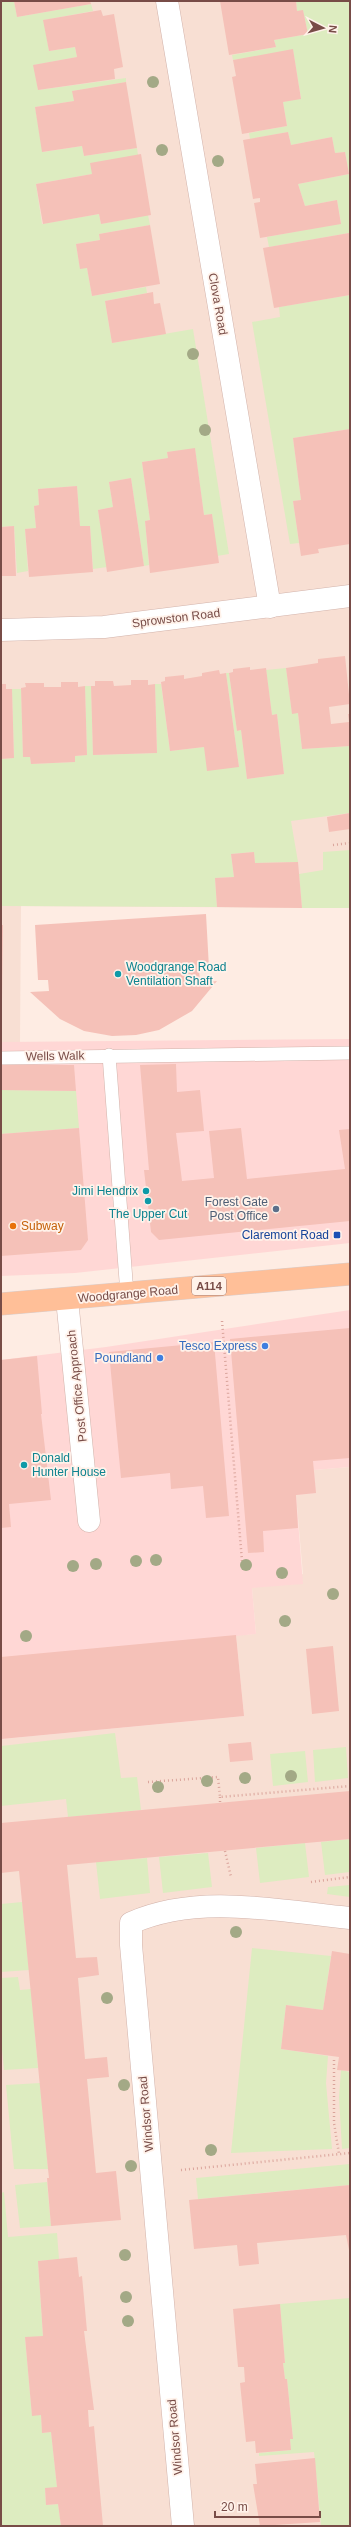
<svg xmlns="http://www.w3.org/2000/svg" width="351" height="2527" font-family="Arial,sans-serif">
	<rect width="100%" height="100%" fill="#feece3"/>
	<!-- residential -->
	<g fill="#f8dfd3">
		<polygon points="1,1 350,1 350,908 21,906 20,1042 1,1042"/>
		<polygon points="350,1467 350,2526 1,2526 1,1739 244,1716 236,1635 256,1634 252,1588 303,1574 296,1495 314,1470"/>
	</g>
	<!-- commercial -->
	<g fill="#ffd7d5">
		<polygon points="350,1039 350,1243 75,1273 1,1276 1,1042"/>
		<polygon points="350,1310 350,1467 314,1470 316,1493 296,1495 303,1584 252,1588 256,1634 236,1636 244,1716 1,1739 1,1360 106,1347"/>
	</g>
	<!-- green -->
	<g fill="#ddecc0">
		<polygon points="1,1 14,1 17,17 91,4 93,11 44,20 49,51 75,47 77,57 34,65 38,90 126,78 126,82 73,91 74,101 35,107 43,152 82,146 84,156 137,148 138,155 92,174 36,184 42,224 99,214 101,224 148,215 150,225 99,234 100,240 76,244 80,268 87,268 92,296 146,287 147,293 105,301 112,343 193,329 229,554 217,556 212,514 204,515 195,449 167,452 168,458 142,462 150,520 145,521 149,565 144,566 131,478 109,482 113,507 98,510 107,567 93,569 90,526 80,526 77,486 38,489 39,505 34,506 36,528 25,529 28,571 17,573 14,526 1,527"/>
		<polygon points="296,1 350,1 350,239 349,233 269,247 267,237 341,223 337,200 305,206 298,184 349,174 345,152 335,153 332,137 291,145 288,132 250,139 249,133 287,126 283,102 301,98 293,50 233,60 232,55 276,47 274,40 308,34 303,11 297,11"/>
		<polygon points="350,295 350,429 293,438 301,500 293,501 299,543 290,544 252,322 280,317 279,307"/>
		<polygon points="286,668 292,713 298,713 302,749 350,746 350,813 291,821 298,862 255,863 254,852 231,854 234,877 215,878 217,907 1,906 1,759 14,758 12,689 21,689 23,757 30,757 31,764 75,762 75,756 87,755 85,686 91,686 93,755 157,753 155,684 161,684 170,751 204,747 239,767 226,673 229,673 237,731 241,730 247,779 284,774 277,714 272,715 266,670"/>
		<polygon points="350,850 350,908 302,908 299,874 323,870 323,852"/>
		<polygon points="1,1090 76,1091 79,1128 1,1134"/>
		<polygon points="115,1733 121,1778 137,1777 141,1810 68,1817 66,1799 1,1806 1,1746"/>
		<polygon points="346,1747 348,1778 315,1782 313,1750"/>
		<polygon points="305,1751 308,1782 273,1786 270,1754"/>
		<polygon points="350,1839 350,1872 325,1875 321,1842"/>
		<polygon points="305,1843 309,1877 260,1883 256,1848"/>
		<polygon points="208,1853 212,1887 163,1893 159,1857"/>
		<polygon points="147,1858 150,1893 100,1899 96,1862"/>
		<polygon points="350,1885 350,1897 327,1894 328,1887"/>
		<polygon points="22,1902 29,1970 1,1972 1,1904"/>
		<polygon points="252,1948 331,1956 323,2010 286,2005 281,2049 328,2056 326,2083 332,2149 231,2153"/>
		<polygon points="18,1977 20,1990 31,1989 38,2068 4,2070 1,2039 1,1978"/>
		<polygon points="341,2070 350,2072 350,2148 342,2149 339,2097"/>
		<polygon points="40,2083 48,2169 14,2169 6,2085"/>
		<polygon points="350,2164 350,2185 198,2199 196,2178"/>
		<polygon points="47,2182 51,2226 20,2228 15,2185"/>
		<polygon points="4,2192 8,2237 57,2233 59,2259 38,2261 43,2336 25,2338 32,2415 41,2415 42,2433 51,2432 57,2487 45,2489 46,2505 58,2504 61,2526 1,2526 1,2193"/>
		<polygon points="350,2298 350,2526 321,2526 314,2452 259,2456 259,2453 291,2450 290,2439 293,2438 287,2379 285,2379 283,2363 285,2363 280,2304"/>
	</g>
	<!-- building -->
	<g fill="#f5c1b8">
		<polygon points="14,1 90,1 91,4 17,17"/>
		<polygon points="220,1 296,1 297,11 303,10 308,34 274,40 276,47 229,55"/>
		<polygon points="101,10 103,16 114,14 123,67 114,69 115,79 38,90 33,65 77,57 75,47 49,51 43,20"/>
		<polygon points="293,49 301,99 283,102 287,126 242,134 232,77 236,76 233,60"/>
		<polygon points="126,82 137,148 84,156 82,146 42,152 35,107 74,101 72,91"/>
		<polygon points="288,132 291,145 332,137 335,153 345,152 349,174 298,184 305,206 337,200 341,224 260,238 254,203 260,202 260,198 253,199 243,140"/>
		<polygon points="141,154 151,215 101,224 99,214 43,224 36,184 92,174 90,163"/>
		<polygon points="150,225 160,284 92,296 87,268 80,269 76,244 100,240 99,234"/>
		<polygon points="349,233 350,295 274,308 263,248"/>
		<polygon points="153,292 154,304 160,303 166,334 112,343 105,301"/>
		<polygon points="350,429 350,544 318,549 319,553 301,556 293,501 301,500 293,438"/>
		<polygon points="195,448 204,515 212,514 219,563 150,573 145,521 150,520 142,462 168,458 167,452"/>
		<polygon points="131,478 144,566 107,572 98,510 113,507 109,482"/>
		<polygon points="77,486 80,526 90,526 93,572 29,577 25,529 36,528 34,506 39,505 38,489"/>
		<polygon points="14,526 16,576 1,576 1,527"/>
		<polygon points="345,656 350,704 329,707 331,724 349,722 348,714 350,714 350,746 302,749 298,713 292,714 286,668 318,663 318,659"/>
		<polygon points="250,667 250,670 266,668 272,715 277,714 284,774 247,779 241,730 237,731 229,673 233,672 233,669"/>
		<polygon points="219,670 220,674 226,673 239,767 207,771 204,747 170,751 161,682 165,681 165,677 184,675 184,679 202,676 202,673"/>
		<polygon points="131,680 148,680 148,685 155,684 157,753 93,755 91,686 95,686 95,681 113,681 114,686 131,685"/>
		<polygon points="61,682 78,682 78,687 85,686 87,755 75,756 75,762 31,764 30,757 23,757 21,688 26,687 25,683 44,683 44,687 61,687"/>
		<polygon points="1,684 6,684 6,689 12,689 14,758 1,759"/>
		<polygon points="350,813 350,829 329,832 327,817"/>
		<polygon points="254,852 255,863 298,862 302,908 217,907 215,878 234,877 231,854"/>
		<polygon points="206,914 209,968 199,969 200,983 217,981 192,1011 159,1030 136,1035 112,1036 84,1031 60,1019 30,992 49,991 48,980 38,980 35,925"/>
		<polygon points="1,925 3,925 2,1001 1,1001"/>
		<polygon points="176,1064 177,1092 200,1090 204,1131 176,1133 182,1181 214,1178 209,1131 241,1128 247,1179 345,1169 339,1130 350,1129 350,1221 159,1240 151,1232 144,1170 149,1170 140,1065"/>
		<polygon points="1,1065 74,1065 76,1091 1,1090"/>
		<polygon points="79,1128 88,1240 81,1250 1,1256 1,1134"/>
		<polygon points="350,1328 350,1458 313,1461 316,1493 296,1495 298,1528 263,1531 264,1552 248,1553 230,1339"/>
		<polygon points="214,1342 229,1516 206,1518 203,1486 171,1489 170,1473 121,1478 109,1352"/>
		<polygon points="37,1356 42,1414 41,1414 51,1500 9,1504 11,1527 1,1528 1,1360"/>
		<polygon points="236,1635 244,1716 1,1739 1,1657"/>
		<polygon points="333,1646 339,1711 312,1714 306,1649"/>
		<polygon points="251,1742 253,1760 230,1762 228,1744"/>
		<polygon points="350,1791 350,1839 67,1865 76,1958 97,1957 99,1975 78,1978 85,2059 107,2057 109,2077 87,2079 96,2173 116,2171 121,2220 51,2226 47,2178 49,2178 48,2169 19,1871 1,1873 1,1823"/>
		<polygon points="332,1951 350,1954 350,2071 337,2070 339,2057 281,2049 286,2005 323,2010"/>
		<polygon points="350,2185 350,2255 346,2235 257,2243 259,2264 239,2266 237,2245 194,2249 189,2200"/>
		<polygon points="77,2257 79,2277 82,2276 87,2331 84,2331 94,2410 88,2410 89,2427 94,2426 103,2526 61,2526 58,2504 46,2505 45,2488 57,2487 51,2432 42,2433 41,2415 32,2416 25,2337 43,2336 38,2261"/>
		<polygon points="280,2304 285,2363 283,2363 285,2379 287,2379 293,2439 290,2439 291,2450 256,2453 255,2441 246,2442 240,2383 245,2382 244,2367 238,2367 233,2309"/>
		<polygon points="315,2458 320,2522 260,2526 253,2484 257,2484 255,2464"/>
	</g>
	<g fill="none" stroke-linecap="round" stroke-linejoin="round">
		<!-- service casing -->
		<g stroke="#d2b3ab" stroke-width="14">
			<g id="service">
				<polyline points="109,1055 127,1294"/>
				<polyline points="1,1058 350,1053"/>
			</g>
		</g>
		<!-- minor casing -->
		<g stroke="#d2b3ab" stroke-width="23">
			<g id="minor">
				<polyline points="167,1 270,607"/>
				<polyline points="1,630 104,627 350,596"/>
				<polyline points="67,1299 89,1521"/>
				<path d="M 183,2526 L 131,1945 L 131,1923 C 198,1893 279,1911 350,1918"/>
			</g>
		</g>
		<!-- primary casing -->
		<g stroke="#d9cdcb" stroke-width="23">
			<polyline id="primary" points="1,1304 350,1274"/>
		</g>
		<!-- path -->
		<g stroke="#daa49b" stroke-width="2.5" stroke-dasharray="1 3" stroke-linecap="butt">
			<polyline points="333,845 350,843"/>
			<polyline points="222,1321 242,1561"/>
			<polyline points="148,1782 218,1777 220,1797 350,1786"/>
			<polyline points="220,1797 220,1803"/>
			<polyline points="225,1851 231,1877"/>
			<polyline points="311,1882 350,1877"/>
			<polyline points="334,2060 334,2123 339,2154"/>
			<polyline points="181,2170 350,2153"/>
		</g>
		<!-- service -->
		<use href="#service" stroke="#fff" stroke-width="13"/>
		<!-- minor -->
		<use href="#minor" stroke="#fff" stroke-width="22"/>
		<!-- primary -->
		<use href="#primary" stroke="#ffbf98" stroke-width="22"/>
	</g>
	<!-- trees -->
	<g fill="#a3a986">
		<circle cx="153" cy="82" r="6"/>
		<circle cx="162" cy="150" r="6"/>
		<circle cx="218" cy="161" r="6"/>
		<circle cx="193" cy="354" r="6"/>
		<circle cx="205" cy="430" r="6"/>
		<circle cx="156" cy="1560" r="6"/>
		<circle cx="136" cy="1561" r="6"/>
		<circle cx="96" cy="1564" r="6"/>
		<circle cx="246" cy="1565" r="6"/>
		<circle cx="73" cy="1566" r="6"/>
		<circle cx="282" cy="1573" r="6"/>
		<circle cx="333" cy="1594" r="6"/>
		<circle cx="285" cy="1621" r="6"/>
		<circle cx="26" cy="1636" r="6"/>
		<circle cx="291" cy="1776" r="6"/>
		<circle cx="245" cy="1778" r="6"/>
		<circle cx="207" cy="1781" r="6"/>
		<circle cx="158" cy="1787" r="6"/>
		<circle cx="236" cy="1932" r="6"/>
		<circle cx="107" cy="1998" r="6"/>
		<circle cx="124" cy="2085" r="6"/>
		<circle cx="211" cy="2150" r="6"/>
		<circle cx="131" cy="2166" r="6"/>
		<circle cx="125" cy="2255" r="6"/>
		<circle cx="126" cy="2297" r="6"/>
		<circle cx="128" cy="2321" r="6"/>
	</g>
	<!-- markers -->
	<g fill="#0f9aa8" stroke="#fff2ea" stroke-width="1.5">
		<circle cx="118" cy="974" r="4"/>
		<circle cx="146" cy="1191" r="4"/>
		<circle cx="148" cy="1201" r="4"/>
		<circle cx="24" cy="1465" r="4"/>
	</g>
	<circle fill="#5c6f8a" stroke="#fff2ea" stroke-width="1.5" cx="276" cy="1209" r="4"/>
	<circle fill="#e8710a" stroke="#fff2ea" stroke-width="1.5" cx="13" cy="1226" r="4"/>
	<rect fill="#1a4fb4" stroke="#fff2ea" stroke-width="1.5" x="333" y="1231" width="8" height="8" rx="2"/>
	<g fill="#3f7fe0" stroke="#fff2ea" stroke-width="1.5">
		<circle cx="265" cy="1346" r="4"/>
		<circle cx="160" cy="1358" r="4"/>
	</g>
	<g text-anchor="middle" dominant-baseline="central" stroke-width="3.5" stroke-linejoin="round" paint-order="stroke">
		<!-- shield labels -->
		<rect fill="#fff2ea" stroke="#a07e78" stroke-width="1" x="192" y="1277" width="34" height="18" rx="3"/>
		<g font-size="11" font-weight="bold" fill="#784c47">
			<text x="209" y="1286">A114</text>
		</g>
		<!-- street labels -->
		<g font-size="12" fill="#784c47" stroke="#fff2ea">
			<text transform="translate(218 304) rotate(80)">Clova Road</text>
			<text transform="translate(176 618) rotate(-7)">Sprowston Road</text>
			<text transform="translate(55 1056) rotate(-1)">Wells Walk</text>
			<text transform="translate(128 1294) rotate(-5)">Woodgrange Road</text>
			<text transform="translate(77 1386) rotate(-96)">Post Office Approach</text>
			<text transform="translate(146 2114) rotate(-95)">Windsor Road</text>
			<text transform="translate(175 2437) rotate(-95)">Windsor Road</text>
		</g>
		<!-- culture labels -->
		<g font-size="12" fill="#0d838f" stroke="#fff2ea" text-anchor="start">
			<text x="126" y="967">Woodgrange Road<tspan x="126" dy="14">Ventilation Shaft</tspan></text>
			<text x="138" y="1191" text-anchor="end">Jimi Hendrix</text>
			<text x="148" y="1214" text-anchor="middle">The Upper Cut</text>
			<text x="32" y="1458">Donald<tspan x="32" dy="14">Hunter House</tspan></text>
		</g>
		<!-- service labels -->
		<g font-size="12" fill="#4e5e75" stroke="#fff2ea" text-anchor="end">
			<text x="268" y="1202">Forest Gate<tspan x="268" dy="14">Post Office</tspan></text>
		</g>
		<!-- food labels -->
		<g font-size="12" fill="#c56008" stroke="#fff2ea" text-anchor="start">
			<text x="21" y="1226">Subway</text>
		</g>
		<!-- transit labels -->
		<g font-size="12" fill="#164399" stroke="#fff2ea" text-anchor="end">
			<text x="329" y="1235">Claremont Road</text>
		</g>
		<!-- shop labels -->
		<g font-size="12" fill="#366cbe" stroke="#fff2ea" text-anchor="end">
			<text x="257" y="1346">Tesco Express</text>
			<text x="152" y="1358">Poundland</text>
		</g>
	</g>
	<!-- border -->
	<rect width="351" height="2527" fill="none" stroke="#784c47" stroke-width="4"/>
	<!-- north arrow -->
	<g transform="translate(323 28) rotate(96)" stroke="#fff2ea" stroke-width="3" paint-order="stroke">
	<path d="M0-3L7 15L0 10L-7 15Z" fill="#784c47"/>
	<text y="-6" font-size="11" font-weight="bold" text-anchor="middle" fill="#784c47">N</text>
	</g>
	<!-- scale -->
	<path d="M215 2511v6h105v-6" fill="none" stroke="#784c47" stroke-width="2"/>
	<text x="221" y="2511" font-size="12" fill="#784c47" stroke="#fff2ea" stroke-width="3" paint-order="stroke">20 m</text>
</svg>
